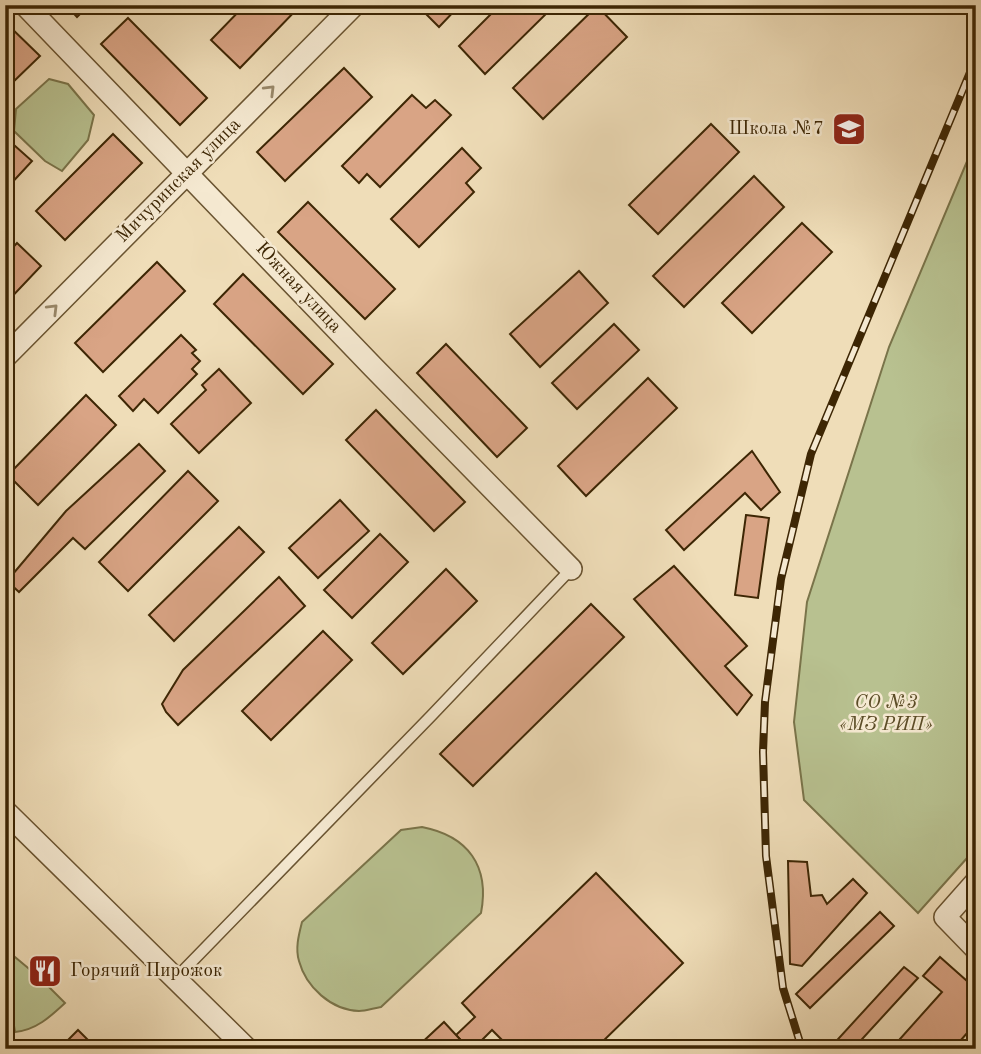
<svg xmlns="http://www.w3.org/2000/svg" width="981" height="1054" font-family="'Old Standard TT',serif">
	<rect width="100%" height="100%" fill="#efddb8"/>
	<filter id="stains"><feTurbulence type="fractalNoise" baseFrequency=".00286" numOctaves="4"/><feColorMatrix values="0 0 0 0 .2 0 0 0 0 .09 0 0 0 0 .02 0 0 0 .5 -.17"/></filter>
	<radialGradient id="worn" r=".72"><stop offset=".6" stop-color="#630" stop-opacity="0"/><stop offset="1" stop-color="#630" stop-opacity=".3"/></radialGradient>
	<!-- green -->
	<g fill="#b8c190" stroke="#7a744a" stroke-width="2">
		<polygon points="49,79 68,84 94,115 88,140 62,171 45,161 14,131 16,109"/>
		<polygon points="976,140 976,848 918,913 804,800 794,722 807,602 889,347"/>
		<path d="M 422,827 C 468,836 490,866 481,913 L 381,1007 C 374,1008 366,1011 359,1011 C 331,1010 306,987 299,961 C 295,948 299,934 302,922 L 401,830 Z"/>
		<path d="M 9,952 L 40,978 L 65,1003 C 50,1017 36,1030 15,1032 L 8,989 L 5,989 L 5,956 Z"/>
	</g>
	<!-- building -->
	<g fill="#d9a485" stroke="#3d2604" stroke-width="2">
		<polygon points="66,5 89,5 77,17"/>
		<polygon points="245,5 301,5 240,68 211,40"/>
		<polygon points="417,5 460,5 439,27"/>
		<polygon points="500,5 555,5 485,74 459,46"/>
		<polygon points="597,6 627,37 543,119 513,88"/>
		<polygon points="128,18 207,98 180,125 101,44"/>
		<polygon points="5,22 40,56 11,84 5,78"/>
		<polygon points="344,68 372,97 285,181 257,152"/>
		<polygon points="412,95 426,108 435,100 451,115 380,187 367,174 359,183 342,166"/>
		<polygon points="711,124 739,152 658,234 629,205"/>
		<polygon points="113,134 142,163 65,240 36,211"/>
		<polygon points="5,137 32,161 7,188 5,186"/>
		<polygon points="462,148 481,168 466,183 474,192 419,247 391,219"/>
		<polygon points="754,176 784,207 684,307 653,276"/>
		<polygon points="308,202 395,289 365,319 278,232"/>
		<polygon points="802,223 832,252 752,333 722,303"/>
		<polygon points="17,243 41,266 5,304 5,256"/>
		<polygon points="157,262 185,291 103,372 75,343"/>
		<polygon points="579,271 608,303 540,367 510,334"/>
		<polygon points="243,274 333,364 303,394 214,304"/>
		<polygon points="614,324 639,350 577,409 552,383"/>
		<polygon points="181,335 196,350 192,353 200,361 192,369 197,374 158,413 144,399 133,411 119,396"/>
		<polygon points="446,344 527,428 497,457 417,373"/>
		<polygon points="219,369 251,403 199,453 171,424 206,390 202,385"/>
		<polygon points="648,378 677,408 586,496 558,466"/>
		<polygon points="86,395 116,425 38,505 8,475"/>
		<polygon points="376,410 465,502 434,531 346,440"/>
		<polygon points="139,444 165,471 85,549 73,538 19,592 7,581 66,511"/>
		<polygon points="752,451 780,492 761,510 745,493 684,550 666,530"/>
		<polygon points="188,471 218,501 128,591 99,562"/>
		<polygon points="340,500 369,531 318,578 289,548"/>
		<polygon points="746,515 769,518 758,598 735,595"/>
		<polygon points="239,527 264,552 174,641 149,615"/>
		<polygon points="380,534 408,562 352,618 324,590"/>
		<polygon points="674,566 747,646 725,666 752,695 737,715 634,599"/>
		<polygon points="446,569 477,601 403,674 372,643"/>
		<polygon points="279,577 305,606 178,725 166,712 162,704 183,670"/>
		<polygon points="591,604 624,637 473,786 440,754"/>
		<polygon points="323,631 352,660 271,740 242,711"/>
		<polygon points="788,861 807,862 811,896 822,895 827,904 853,879 867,893 802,966 790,964"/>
		<polygon points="596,873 683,963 595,1049 511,1049 492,1030 473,1049 469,1049 456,1035 475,1017 462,1003"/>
		<polygon points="880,912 894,926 810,1008 796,994"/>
		<polygon points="940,957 976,989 976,1023 953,1049 891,1049 942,992 923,976"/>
		<polygon points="44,964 53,973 46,979 38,970"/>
		<polygon points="904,967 918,978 853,1049 829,1049"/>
		<polygon points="444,1022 469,1049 416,1049 416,1048"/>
		<polygon points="78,1030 97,1049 59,1049"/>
	</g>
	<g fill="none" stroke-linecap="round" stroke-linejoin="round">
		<!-- lane casing -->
		<g stroke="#6a5431" stroke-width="13">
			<polyline id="lane" points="175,979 431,716 571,569"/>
		</g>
		<!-- street casing -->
		<g stroke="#6a5431" stroke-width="24">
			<g id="street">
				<polyline points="25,5 373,367 571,569"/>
				<polyline points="5,357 354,5"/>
				<polyline points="5,811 247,1049"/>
				<polyline points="976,882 945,917 976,949"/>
			</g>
		</g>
		<!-- lane -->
		<use href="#lane" stroke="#f5e9d1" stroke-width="10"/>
		<!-- street -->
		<use href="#street" stroke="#f5e9d1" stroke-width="21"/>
		<!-- rail casing -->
		<g stroke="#3d2604" stroke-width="8">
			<polyline id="rail" points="802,1049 783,988 766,856 763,752 765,702 781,579 811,454 976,58"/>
		</g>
		<!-- rail -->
		<use href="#rail" stroke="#f5e9d1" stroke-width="5" stroke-dasharray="16" stroke-linecap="butt"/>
	</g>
	<!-- one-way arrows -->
	<defs><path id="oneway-chevron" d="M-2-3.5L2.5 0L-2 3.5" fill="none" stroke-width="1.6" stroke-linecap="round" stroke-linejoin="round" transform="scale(1.75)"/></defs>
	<g stroke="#99886a">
		<use href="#oneway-chevron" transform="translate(270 90) rotate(-45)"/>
		<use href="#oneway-chevron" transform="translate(53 309) rotate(-45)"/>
	</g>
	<!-- icons -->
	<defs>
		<g id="school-square" transform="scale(1.75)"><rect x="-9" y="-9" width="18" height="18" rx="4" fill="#8f2418" stroke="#f5e9d1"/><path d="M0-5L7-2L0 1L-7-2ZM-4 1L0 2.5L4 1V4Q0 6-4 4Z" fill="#fff"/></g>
		<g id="restaurant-square" transform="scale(1.75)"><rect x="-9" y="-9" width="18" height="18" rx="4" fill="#8f2418" stroke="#f5e9d1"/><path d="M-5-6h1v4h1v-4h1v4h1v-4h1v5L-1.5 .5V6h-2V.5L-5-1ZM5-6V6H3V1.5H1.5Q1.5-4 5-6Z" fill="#fff"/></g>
	</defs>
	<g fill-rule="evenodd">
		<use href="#school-square" x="849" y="129"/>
		<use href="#restaurant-square" x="45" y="971"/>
	</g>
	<g text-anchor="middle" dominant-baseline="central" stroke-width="5" stroke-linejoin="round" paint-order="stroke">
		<!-- poi labels -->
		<g font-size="19" fill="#3d2604" stroke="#f5e9d1" text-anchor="end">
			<text x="824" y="129">Школа №7</text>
			<text x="70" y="971" text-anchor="start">Горячий Пирожок</text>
		</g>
		<!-- street labels -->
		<g font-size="19" fill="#3d2604" stroke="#f5e9d1">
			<text transform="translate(179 181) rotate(-45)">Мичуринская улица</text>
			<text transform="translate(298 288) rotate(47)">Южная улица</text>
		</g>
		<!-- park labels -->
		<g font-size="19" font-style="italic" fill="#5c4d27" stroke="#f5e9d1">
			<text x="886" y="703">СО №3<tspan x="886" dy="22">«МЗ РИП»</tspan></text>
		</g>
	</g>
	<!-- margin -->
	<rect width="981" height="1054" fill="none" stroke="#efddb8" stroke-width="28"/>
	<rect x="7" y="7" width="967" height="1040" fill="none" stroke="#3d2604" stroke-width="3.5"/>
	<rect x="14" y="14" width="953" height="1026" fill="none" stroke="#3d2604" stroke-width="2"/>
	<rect width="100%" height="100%" filter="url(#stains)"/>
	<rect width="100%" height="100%" fill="url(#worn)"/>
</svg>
